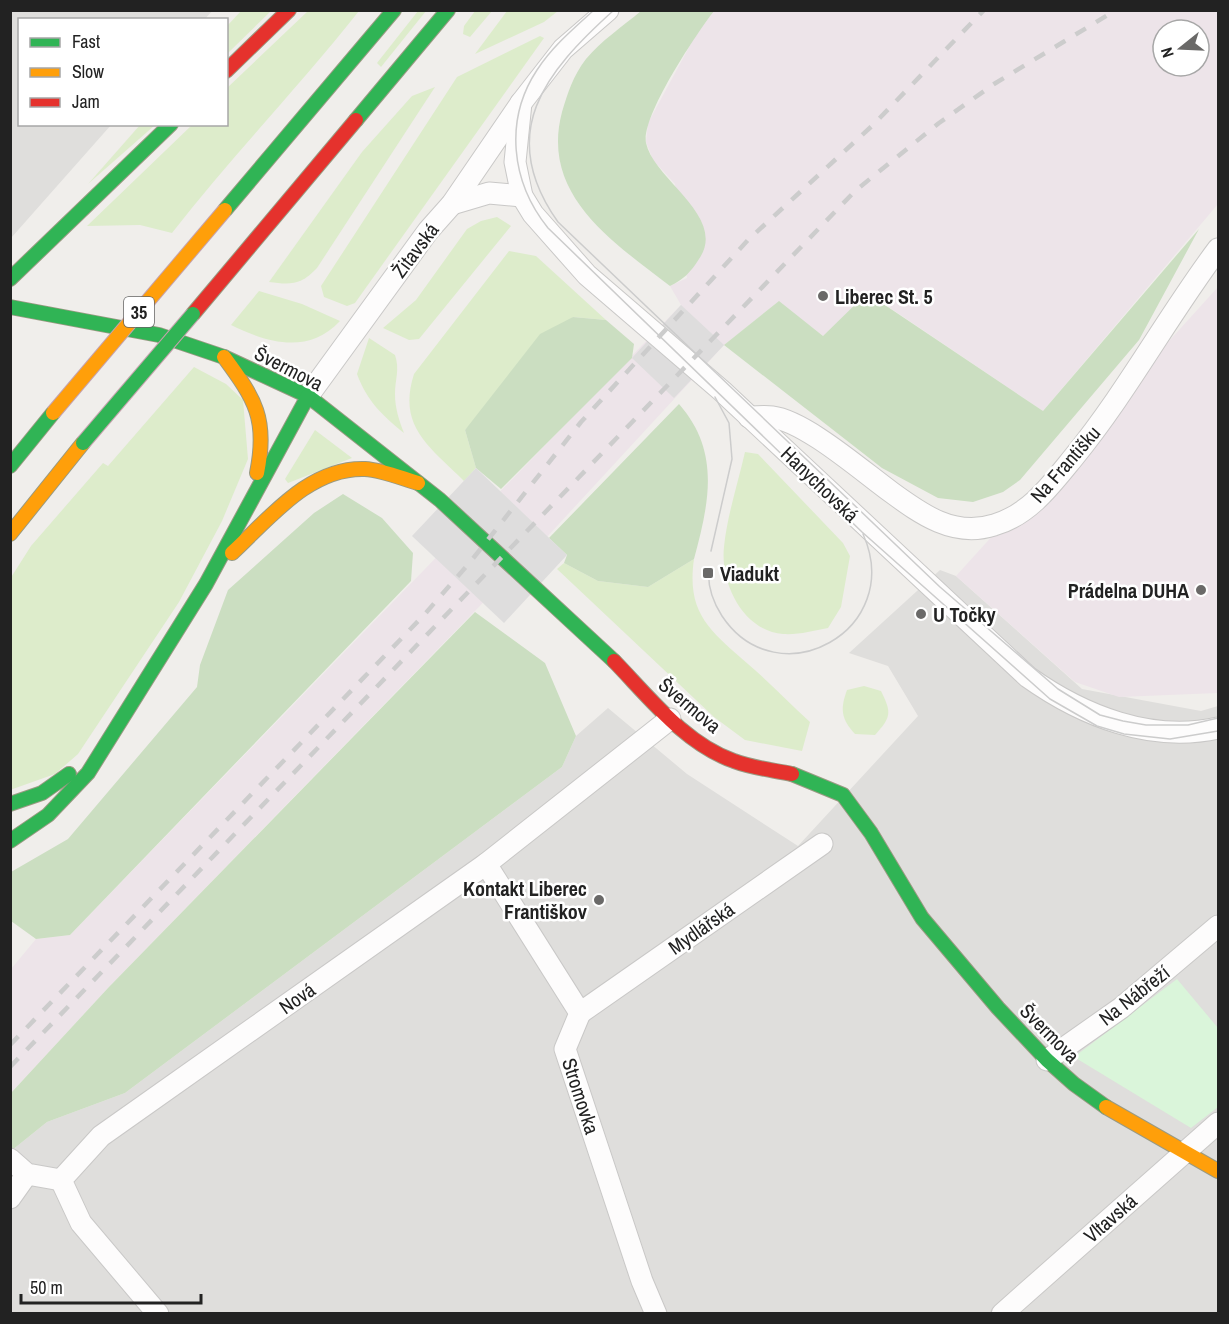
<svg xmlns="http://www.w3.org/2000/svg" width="1229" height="1324" font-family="'Archivo Narrow',sans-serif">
	<rect width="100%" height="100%" fill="#f0eeeb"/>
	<!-- residential -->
	<g fill="#dfdedc">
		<polygon points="11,10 212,11 204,20 20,20 20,124 111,125 11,238"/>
		<polygon points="940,570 956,576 1082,689 1201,711 1218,706 1218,1313 11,1314 11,1151 47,1122 125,1093 562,767 576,736 608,708 687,774 798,846 918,716 888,666 849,653"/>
	</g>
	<!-- industrial -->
	<g fill="#ede4e9" fill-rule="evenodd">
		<path d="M 714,11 L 1218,11 L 1218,204 L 1043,411 L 868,293 L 823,336 L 778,302 L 724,345 L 546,538 L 108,988 L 11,1093 L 11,969 L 36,939 L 70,935 L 681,305 L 670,286 L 687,278 L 675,184 L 653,160 L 646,142 L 648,123 L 694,38 ZM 1163,30 L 1199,30 L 1199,66 L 1163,66 Z"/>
		<polygon points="1218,287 1218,693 1119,697 1075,682 956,576"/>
	</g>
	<!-- grass -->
	<g fill="#ddeccb">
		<polygon points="241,11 271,11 227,54 227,26"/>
		<path d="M 308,11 L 359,11 C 299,87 231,157 172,233 L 140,225 L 87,226 L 192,125 L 226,124 L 227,88 Z"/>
		<polygon points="418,11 426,11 381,67 377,63"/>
		<polygon points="475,11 492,11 470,37 463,34 464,26"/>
		<polygon points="507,11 558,11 544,22 475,54"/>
		<polygon points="540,36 544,38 355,303 347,306 324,297 321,286 457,77"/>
		<path d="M 435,87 L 317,268 C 301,285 291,285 269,282 L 362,152 L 412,96 Z"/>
		<polygon points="140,125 155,125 88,184"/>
		<polygon points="497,217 511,226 419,339 409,340 383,328 416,300 467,229 481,221"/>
		<path d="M 509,251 L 536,256 L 606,320 L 573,317 L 465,430 L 476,468 L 464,481 C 430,447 397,427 414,374 Z"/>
		<path d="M 259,291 L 302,304 L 340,321 C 308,355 268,343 231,325 Z"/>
		<path d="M 369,338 L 395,355 C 400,370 395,379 395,394 C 395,408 399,420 404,433 C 382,415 367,401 357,374 Z"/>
		<polygon points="194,367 226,384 243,400 248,459 222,521 179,602 78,754 55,774 10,790 10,579 31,546 103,463 108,466"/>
		<polygon points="315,430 352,458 288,483 285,479"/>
		<path d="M 745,452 L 758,454 L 843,543 L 850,556 L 841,607 L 828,628 C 813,631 798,635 783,634 C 743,631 720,583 724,547 C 727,516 738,483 745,452 Z"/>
		<path d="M 694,559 C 686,614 711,631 748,664 C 769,682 789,703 810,722 L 802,751 L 745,740 L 714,717 L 557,569 L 564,563 L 598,581 L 648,587 Z"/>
		<path d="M 864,686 L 881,691 C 892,713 891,717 875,735 L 855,734 C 841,719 840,709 847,690 Z"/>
	</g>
	<!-- forest -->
	<g fill="#cbdec1">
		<path d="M 641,11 L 714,11 C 697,33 641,116 646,143 C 654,180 728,217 699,259 C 690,273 684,279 670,286 C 613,242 540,195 562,112 C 568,92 573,76 586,59 C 601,41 623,26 641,11 Z"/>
		<polygon points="1199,229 1139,340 1020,480 1003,492 973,502 938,498 882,468 724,345 779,301 823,336 867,293 1043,411"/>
		<polygon points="573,317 606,320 634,344 632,358 501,489 476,468 465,430 540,334"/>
		<path d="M 679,404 C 721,452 709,503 694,559 L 648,587 L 598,581 L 564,563 L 567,555 L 549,538 Z"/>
		<polygon points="343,494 382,518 413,553 411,581 70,935 36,939 11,921 11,872 68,839 197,687 200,665 228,590 314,513"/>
		<polygon points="475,612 545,663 576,736 562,767 125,1093 47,1122 11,1151 11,1093 108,988"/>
	</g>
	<!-- park -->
	<polygon fill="#daf5da" points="1177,979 1218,1028 1218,1107 1191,1128 1074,1057"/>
	<!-- pier -->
	<g fill="#dedddd">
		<polygon points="681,305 724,345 674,398 632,358"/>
		<polygon points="476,468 567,555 504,623 412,536"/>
	</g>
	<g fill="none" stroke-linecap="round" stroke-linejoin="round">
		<!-- street casing -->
		<g stroke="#c9c8c7" stroke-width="23">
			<g id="street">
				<path d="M 521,103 L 515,162 L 522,196 L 533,214 L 587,275 L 722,391 L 1028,677 C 1083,716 1151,743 1218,728"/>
				<polyline points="452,204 489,193 522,196"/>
				<polyline points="308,396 428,231 452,204 521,103 563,49 608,10"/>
				<path d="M 749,417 C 757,417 765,416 772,417 C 805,421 862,471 891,492 C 921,514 954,538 994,525 C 1029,515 1051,485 1073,458 C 1127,392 1167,317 1218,249"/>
				<polyline points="486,864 580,1013"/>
				<polyline points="580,1013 565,1049 642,1281 656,1314"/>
				<polyline points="580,1013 822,844"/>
				<polyline points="1047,1060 1121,1008 1218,926"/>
				<polyline points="10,1159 27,1174 61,1180"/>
				<polyline points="10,1198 27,1174"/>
				<polyline points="158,1314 81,1223 61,1180 101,1136 486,864 670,719"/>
				<polyline points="1002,1314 1218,1123"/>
			</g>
		</g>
		<!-- fast casing -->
		<g stroke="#999a82" stroke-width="16">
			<g id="fast">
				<polyline points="356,120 448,10"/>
				<polyline points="225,210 394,10"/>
				<polyline points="10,279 171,124"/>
				<polyline points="10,307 159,335 224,357 308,396 440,500 614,661"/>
				<polyline points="10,466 53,413"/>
				<polyline points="792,774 843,795 871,833 922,918 998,1008 1047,1060 1074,1084 1106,1107"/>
				<polyline points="10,804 42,793 69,774"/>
				<polyline points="10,841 48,815 88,773 206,584 308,396"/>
			</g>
		</g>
		<!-- slow casing -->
		<g stroke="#999a82" stroke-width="16">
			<g id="slow">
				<path d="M 224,357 C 255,399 268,419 257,473"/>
				<polyline points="10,534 83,443"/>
				<path d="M 232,553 C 269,519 309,467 365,469 C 382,470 401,478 418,483"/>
				<polyline points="1106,1107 1218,1171"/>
			</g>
		</g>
		<!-- jam casing -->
		<g stroke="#999a82" stroke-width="16">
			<g id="jam">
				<polyline points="226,71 289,10"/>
				<polyline points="193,314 356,120"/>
				<path d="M 614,661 C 649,697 685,744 734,761 C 752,768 773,770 792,774"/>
			</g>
		</g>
		<!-- street -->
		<use href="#street" stroke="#fdfcfc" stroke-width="21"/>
		<!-- fast -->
		<use href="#fast" stroke="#30b455" stroke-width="14"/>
		<!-- slow -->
		<use href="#slow" stroke="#ff9f0a" stroke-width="14"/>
		<!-- jam -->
		<use href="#jam" stroke="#e5322d" stroke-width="14"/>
		<!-- tram -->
		<g stroke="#ccc" stroke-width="1.5">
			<path d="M 594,10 C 573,29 552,47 537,70 C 504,120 511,182 548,228 L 862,532 L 1050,699 L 1097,726 L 1124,734 L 1170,739 L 1218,731"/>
			<path d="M 614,10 C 545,72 495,133 558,222 L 940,587 L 1058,689 L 1100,715 L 1123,721 L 1146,725 L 1188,725 L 1218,718"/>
			<polyline points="711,551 732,459 729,423 715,397"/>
			<path d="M 709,567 C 707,584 713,602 722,616 C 778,700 906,630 863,534"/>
		</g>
		<!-- rail -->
		<g stroke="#ccc" stroke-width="4.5" stroke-dasharray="12 12" stroke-linecap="butt">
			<polyline points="10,1045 424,615 471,561 581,422 748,240 873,125 984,10"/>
			<polyline points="10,1067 855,191 939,123 994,84 1116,10"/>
		</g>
		<!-- fast-bridge casing -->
		<g stroke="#c5a2ac" stroke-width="16" stroke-linecap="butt">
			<polyline id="fast-bridge" points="83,443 193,314"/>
		</g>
		<!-- slow-bridge casing -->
		<g stroke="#c5a2ac" stroke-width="16" stroke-linecap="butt">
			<polyline id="slow-bridge" points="53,413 225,210"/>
		</g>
		<!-- fast-bridge -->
		<use href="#fast-bridge" stroke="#30b455" stroke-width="14"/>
		<!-- slow-bridge -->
		<use href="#slow-bridge" stroke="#ff9f0a" stroke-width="14"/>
	</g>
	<!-- markers -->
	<g fill="#6a6968" stroke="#fff" stroke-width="2">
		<circle cx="823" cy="296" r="6"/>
		<rect x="702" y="567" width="12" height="12" rx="3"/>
		<circle cx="1201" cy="590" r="6"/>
		<circle cx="921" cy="614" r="6"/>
		<circle cx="599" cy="900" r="6"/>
	</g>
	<g text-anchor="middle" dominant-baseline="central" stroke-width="5" stroke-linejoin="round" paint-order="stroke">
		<!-- shield labels -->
		<rect fill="#fff" stroke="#646464" stroke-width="1.5" x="124" y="297" width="30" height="30" rx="4.5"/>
		<g font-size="18" font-weight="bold" fill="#222">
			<text x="139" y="312">35</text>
		</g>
		<!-- street labels -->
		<g font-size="20" fill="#222" stroke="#fff">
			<text transform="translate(415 250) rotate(-53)">Žitavská</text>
			<text transform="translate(289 368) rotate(27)">Švermova</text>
			<text transform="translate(1065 464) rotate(-49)">Na Františku</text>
			<text transform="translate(820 484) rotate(44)">Hanychovská</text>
			<text transform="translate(690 705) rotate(40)">Švermova</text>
			<text transform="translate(701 928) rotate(-35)">Mydlářská</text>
			<text transform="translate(1134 995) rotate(-38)">Na Nábřeží</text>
			<text transform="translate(297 998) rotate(-35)">Nová</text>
			<text transform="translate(1050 1033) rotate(45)">Švermova</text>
			<text transform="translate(581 1096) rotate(72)">Stromovka</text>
			<text transform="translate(1110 1218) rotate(-41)">Vltavská</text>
		</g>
		<!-- poi labels -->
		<g font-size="20" font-weight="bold" fill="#222" stroke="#fff" text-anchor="start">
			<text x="835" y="296">Liberec St. 5</text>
			<text x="720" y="573">Viadukt</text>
			<text x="1189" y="590" text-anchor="end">Prádelna DUHA</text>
			<text x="933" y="614">U Točky</text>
			<text x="587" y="888" text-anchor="end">Kontakt Liberec<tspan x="587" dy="23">Františkov</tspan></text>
		</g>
	</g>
	<!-- border -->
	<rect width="1229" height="1324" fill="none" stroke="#222222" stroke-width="24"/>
	<!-- legend -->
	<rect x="18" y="18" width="210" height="108" fill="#ffffff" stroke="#a7a7a7" stroke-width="1.5"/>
	<rect x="30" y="38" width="30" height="9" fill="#30b455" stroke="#a7a7a7" stroke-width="1.5"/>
	<text x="72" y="48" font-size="18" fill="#222222">Fast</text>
	<rect x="30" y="68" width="30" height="9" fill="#ff9f0a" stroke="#a7a7a7" stroke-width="1.5"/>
	<text x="72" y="78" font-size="18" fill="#222222">Slow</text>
	<rect x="30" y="98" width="30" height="9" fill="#e5322d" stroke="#a7a7a7" stroke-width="1.5"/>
	<text x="72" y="108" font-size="18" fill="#222222">Jam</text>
	<!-- north arrow -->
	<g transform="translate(1181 48) rotate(252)"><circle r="28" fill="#ffffff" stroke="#a7a7a7" stroke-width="1.5"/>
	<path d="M0-4.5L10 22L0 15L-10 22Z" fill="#6a6968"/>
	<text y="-9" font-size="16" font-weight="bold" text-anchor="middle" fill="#222222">N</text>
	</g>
	<!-- scale -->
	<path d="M21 1294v9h180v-9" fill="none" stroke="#222222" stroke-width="3"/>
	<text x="30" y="1294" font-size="18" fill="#222222" stroke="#ffffff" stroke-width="4.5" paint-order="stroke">50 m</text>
</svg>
